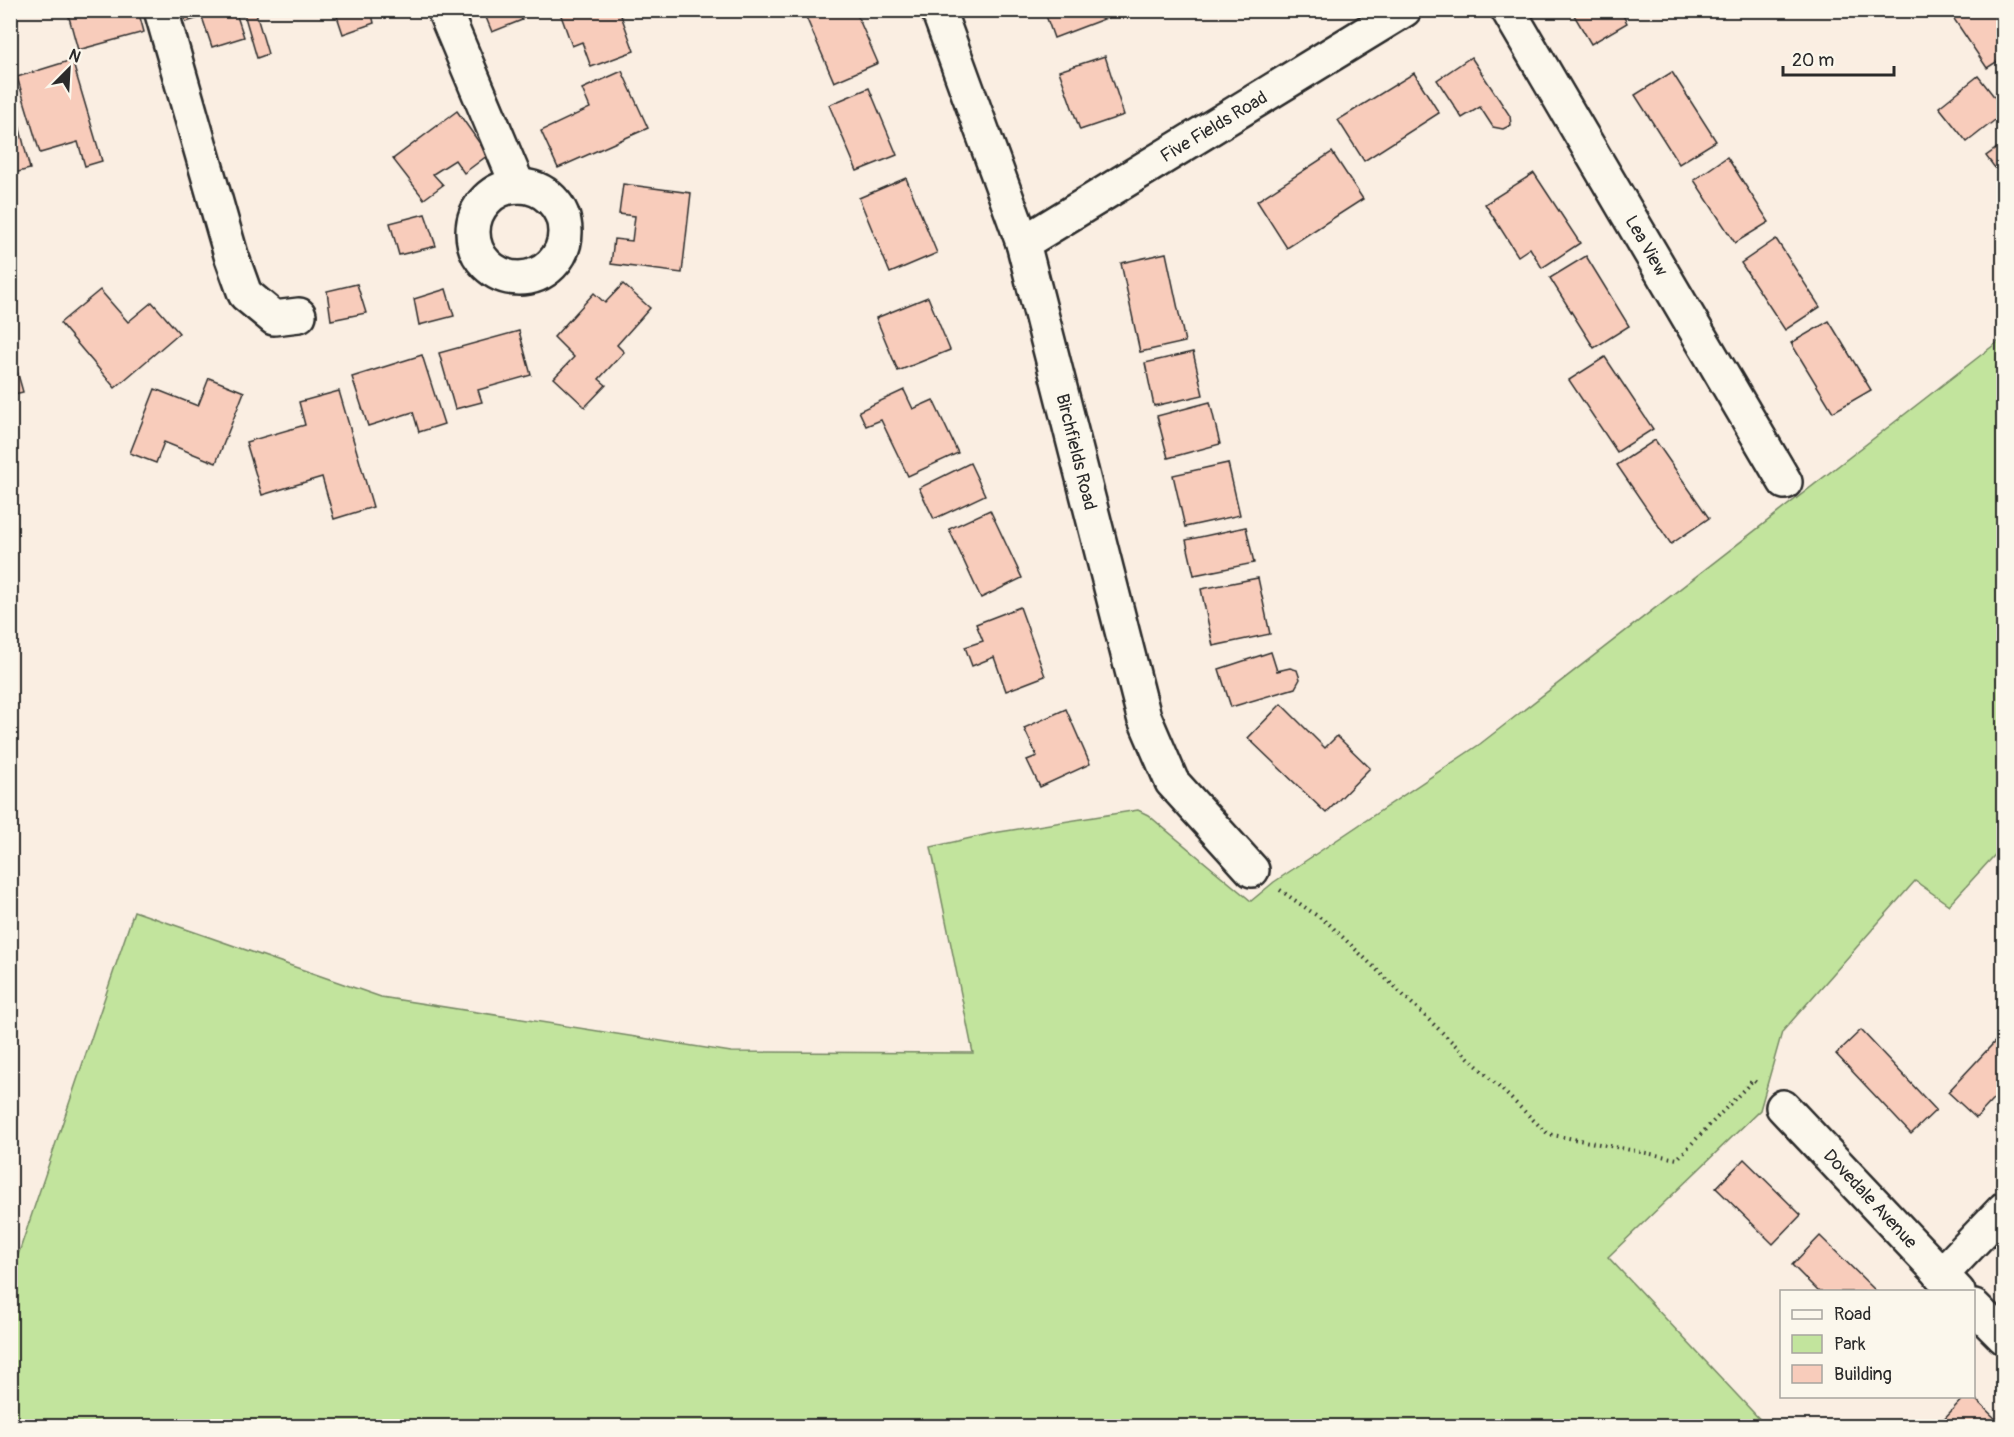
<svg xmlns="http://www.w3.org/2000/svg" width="2014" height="1437" font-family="Pangolin,sans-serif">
	<rect width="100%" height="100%" fill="#faeee2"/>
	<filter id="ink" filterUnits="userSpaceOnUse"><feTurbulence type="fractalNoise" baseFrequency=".0167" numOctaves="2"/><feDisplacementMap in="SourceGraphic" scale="12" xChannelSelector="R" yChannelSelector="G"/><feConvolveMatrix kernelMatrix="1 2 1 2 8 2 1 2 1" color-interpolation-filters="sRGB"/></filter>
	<g filter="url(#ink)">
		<!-- green -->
		<polygon fill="#c2e49d" stroke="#768864" stroke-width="1.5" points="2003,338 2003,846 1949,905 1915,881 1782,1032 1760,1110 1608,1257 1766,1426 11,1426 11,1276 134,911 381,997 731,1052 973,1053 931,847 993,833 1138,810 1148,815 1251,901 1274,882 1480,744"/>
		<!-- building -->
		<g fill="#f8ccbb" stroke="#2b2b2b" stroke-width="1.5">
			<polygon points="67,10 138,10 144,32 78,50"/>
			<polygon points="182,10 235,10 244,37 212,47 202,17 186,22"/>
			<polygon points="243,10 255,10 268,54 257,58"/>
			<polygon points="335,10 371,10 374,23 343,34"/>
			<polygon points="483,10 518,10 522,20 492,32"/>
			<polygon points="559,10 619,10 634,51 591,67 582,42 572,46"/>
			<polygon points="803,10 855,10 878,63 834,82"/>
			<polygon points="1044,10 1106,10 1109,17 1054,38"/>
			<polygon points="1571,10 1620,10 1627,23 1591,44"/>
			<polygon points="1948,10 2004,10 2004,57 1987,68"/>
			<polygon points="1105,56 1124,115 1080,130 1059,71"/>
			<polygon points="1471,57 1510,116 1511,125 1503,129 1493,127 1480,107 1462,118 1437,80"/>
			<polygon points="72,60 102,161 85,166 78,142 40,153 17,77"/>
			<polygon points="622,71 648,128 558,168 541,131 590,108 582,89"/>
			<polygon points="1672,72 1716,141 1679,164 1635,95"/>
			<polygon points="1414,73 1439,113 1364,161 1338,120"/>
			<polygon points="1978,76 2004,109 2004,113 1967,142 1939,107"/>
			<polygon points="869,88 897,155 857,171 829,105"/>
			<polygon points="10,89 30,169 10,174"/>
			<polygon points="457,111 488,155 464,173 455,160 433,174 443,185 424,199 393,159"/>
			<polygon points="2004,143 2004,180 1986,156"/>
			<polygon points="1332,152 1363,199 1287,248 1257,201"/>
			<polygon points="1727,157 1769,222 1735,243 1694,180"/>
			<polygon points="1534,173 1580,243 1542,268 1530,248 1518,256 1485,204"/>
			<polygon points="906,178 937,253 890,273 859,198"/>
			<polygon points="623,184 691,193 682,273 611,264 614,239 632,241 635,216 619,214"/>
			<polygon points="425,214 436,246 399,255 390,223"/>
			<polygon points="1776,239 1820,307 1785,330 1741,263"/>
			<polygon points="1166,253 1185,342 1140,352 1121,263"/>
			<polygon points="1586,256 1629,326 1594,348 1550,278"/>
			<polygon points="357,284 366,313 331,320 327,291"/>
			<polygon points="623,284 650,308 617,345 624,352 599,379 606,385 585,407 554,378 574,357 554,337 594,293 605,303"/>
			<polygon points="446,289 454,316 419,325 414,299"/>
			<polygon points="100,290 128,322 152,302 179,333 115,388 60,323"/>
			<polygon points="928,297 950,350 898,371 876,318"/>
			<polygon points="1829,321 1871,390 1833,412 1791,343"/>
			<polygon points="519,331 531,375 478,390 482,402 455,409 439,353"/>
			<polygon points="10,346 23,392 10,395"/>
			<polygon points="1193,352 1203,395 1154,406 1145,363"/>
			<polygon points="422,355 444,424 419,432 413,412 368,426 352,377"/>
			<polygon points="1605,357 1653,429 1617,452 1569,380"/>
			<polygon points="209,378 244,392 216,463 164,442 156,463 130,453 155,389 198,406"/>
			<polygon points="904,390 913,409 933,400 958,453 908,476 881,420 866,426 859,411"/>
			<polygon points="339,391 373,507 334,519 322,477 262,495 246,442 305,425 299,402"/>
			<polygon points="1210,402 1220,444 1168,458 1157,416"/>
			<polygon points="1655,440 1709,518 1671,544 1617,465"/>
			<polygon points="970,463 985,495 934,519 919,488"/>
			<polygon points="1228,463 1240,515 1185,527 1173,475"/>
			<polygon points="990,510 1022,578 981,598 949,529"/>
			<polygon points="1246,527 1254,563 1194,575 1186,540"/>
			<polygon points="1258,578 1270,634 1213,646 1201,589"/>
			<polygon points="1020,607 1045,676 1006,691 994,657 972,666 965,647 983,641 976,624"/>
			<polygon points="1271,652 1277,671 1290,668 1297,670 1300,679 1295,688 1231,707 1219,669"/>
			<polygon points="1281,704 1325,748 1337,736 1370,768 1326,813 1248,738"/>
			<polygon points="1066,709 1090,764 1040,787 1027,760 1037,756 1024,728"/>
			<polygon points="1861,1030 1936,1110 1911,1134 1836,1054"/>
			<polygon points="2004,1032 2004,1088 1976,1118 1948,1092"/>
			<polygon points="1744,1159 1801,1215 1773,1244 1716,1188"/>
			<polygon points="1820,1236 1877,1292 1819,1292 1792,1265"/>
			<polygon points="1965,1396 1972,1396 2003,1426 1945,1426 1941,1422"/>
		</g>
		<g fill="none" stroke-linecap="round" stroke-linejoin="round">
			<!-- minor casing -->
			<g stroke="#2b2b2b" stroke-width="38">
				<g id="minor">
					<polyline points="161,10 231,255 245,294 274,318 299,315"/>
					<polyline points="444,10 518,186"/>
					<polyline points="938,10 1023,243 1144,717 1172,782 1252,870"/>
					<polyline points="1508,10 1785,482"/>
					<circle cx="519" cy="232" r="46"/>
					<polyline points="1023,243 1404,10"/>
					<polyline points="1783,1107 1958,1292"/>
					<polyline points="1941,1275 2004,1209"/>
					<polyline points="1974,1307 2004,1337"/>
				</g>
			</g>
			<!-- path -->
			<polyline stroke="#2b2b2b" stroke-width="4" stroke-dasharray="1.5 4.5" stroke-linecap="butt" points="1280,890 1329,924 1548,1134 1677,1159 1753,1080 1758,1084"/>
			<!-- minor -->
			<use href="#minor" stroke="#fbf7ec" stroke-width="33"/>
		</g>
	</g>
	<g text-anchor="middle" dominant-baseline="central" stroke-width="5" stroke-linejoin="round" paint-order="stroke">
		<!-- street labels -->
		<g font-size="18" fill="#2b2b2b" stroke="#fbf7ec">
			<text transform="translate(1214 127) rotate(-31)">Five Fields Road</text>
			<text transform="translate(1646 246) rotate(60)">Lea View</text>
			<text transform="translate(1076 452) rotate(76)">Birchfields Road</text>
			<text transform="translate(1870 1199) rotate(47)">Dovedale Avenue</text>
		</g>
	</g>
	<!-- margin -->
	<rect width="2014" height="1437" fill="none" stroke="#fbf7ec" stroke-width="36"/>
	<rect x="18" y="18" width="1978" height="1401" fill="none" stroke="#2b2b2b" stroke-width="2" filter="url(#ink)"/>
	<!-- legend -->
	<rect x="1780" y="1290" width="195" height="108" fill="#fbf7ec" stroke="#a8a59f" stroke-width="1.5"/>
	<rect x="1792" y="1310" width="30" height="9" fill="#fbf7ec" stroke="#a8a59f" stroke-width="1.5"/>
	<text x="1834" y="1320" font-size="18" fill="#2b2b2b">Road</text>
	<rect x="1792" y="1335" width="30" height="18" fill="#c2e49d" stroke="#a8a59f" stroke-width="1.5"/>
	<text x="1834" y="1350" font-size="18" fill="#2b2b2b">Park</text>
	<rect x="1792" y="1365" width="30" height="18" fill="#f8ccbb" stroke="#a8a59f" stroke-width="1.5"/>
	<text x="1834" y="1380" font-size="18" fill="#2b2b2b">Building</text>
	<!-- north arrow -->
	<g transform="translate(69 69) rotate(24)" stroke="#fbf7ec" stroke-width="4.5" paint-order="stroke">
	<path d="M0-4.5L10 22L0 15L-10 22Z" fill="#2b2b2b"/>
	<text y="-9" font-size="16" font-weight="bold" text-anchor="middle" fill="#2b2b2b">N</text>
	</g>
	<!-- scale -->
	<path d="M1783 66v9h111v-9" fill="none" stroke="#2b2b2b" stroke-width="3"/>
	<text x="1792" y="66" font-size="18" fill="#2b2b2b" stroke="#fbf7ec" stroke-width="4.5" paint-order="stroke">20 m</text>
</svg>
